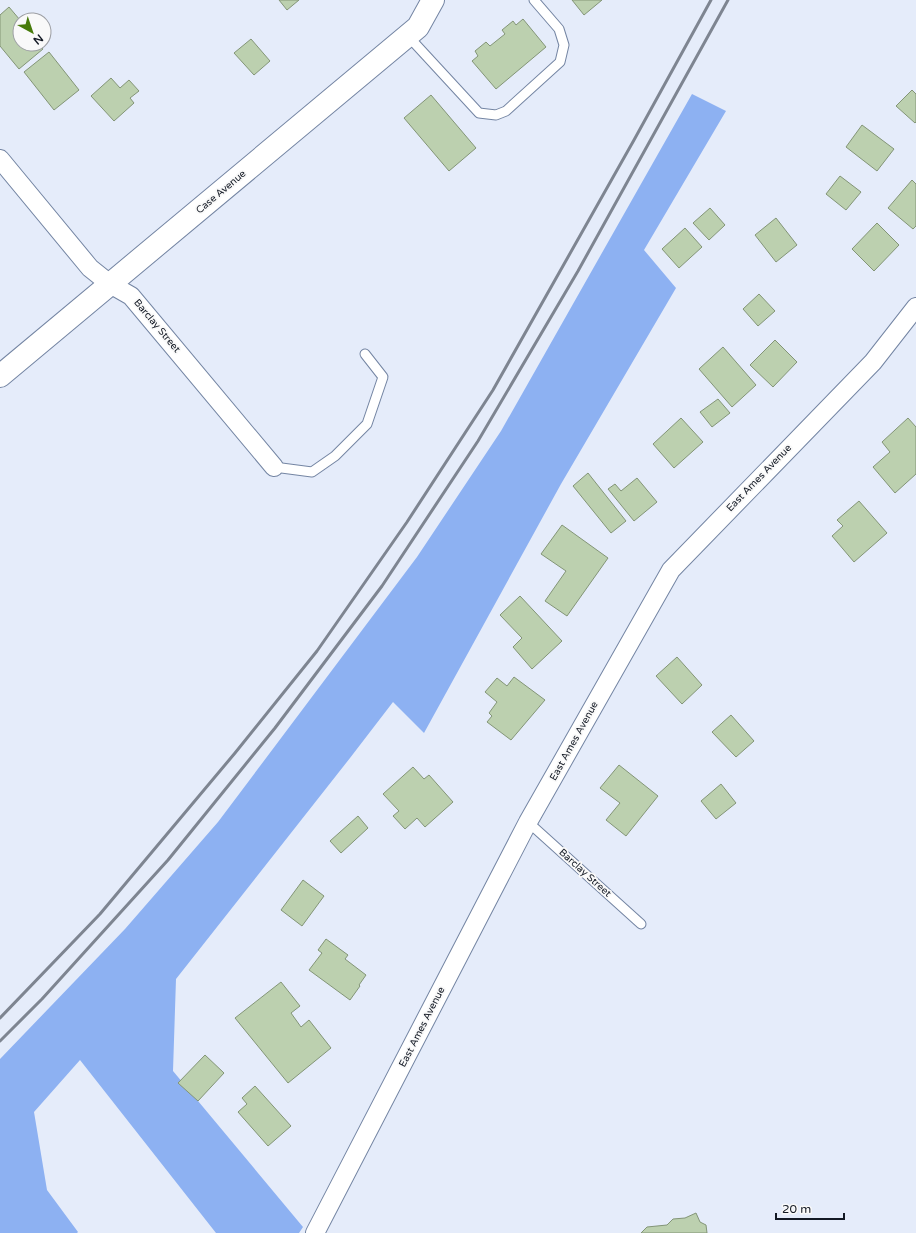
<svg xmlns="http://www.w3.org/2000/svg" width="916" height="1233" font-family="'Varela Round',sans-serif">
	<rect width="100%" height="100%" fill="#e5ecfa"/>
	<!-- forest -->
	<polygon fill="#8db1f2" points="692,94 726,111 644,250 676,288 561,484 424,733 393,702 350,758 176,979 173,1071 303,1227 299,1233 216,1233 80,1060 34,1112 47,1190 78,1232 77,1233 0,1233 0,1059 125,929 218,822 417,557 501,431"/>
	<!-- building -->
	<g fill="#bcd0af" stroke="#839577">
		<polygon points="279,0 299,0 287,10"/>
		<polygon points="572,0 602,0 584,15"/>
		<polygon points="9,7 20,20 20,44 39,44 43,49 19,69 0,46 0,15"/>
		<polygon points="523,19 546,47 496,89 472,61 478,56 475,51 486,42 490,46 505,34 502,30 513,21 516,25"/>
		<polygon points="251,39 270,61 254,75 234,53"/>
		<polygon points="49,52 79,90 54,110 24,72"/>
		<polygon points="111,78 120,88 129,80 139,91 130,98 134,103 114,121 91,96"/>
		<polygon points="912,90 916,94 916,122 915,123 896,106"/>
		<polygon points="431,95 476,148 449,171 404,118"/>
		<polygon points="862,125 894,149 877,171 846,147"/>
		<polygon points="840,176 861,192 846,210 826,194"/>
		<polygon points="912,180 916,184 916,226 913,229 888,208"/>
		<polygon points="710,208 725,225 709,240 693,223"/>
		<polygon points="776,218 797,245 776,262 755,235"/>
		<polygon points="877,223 899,245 874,271 852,249"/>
		<polygon points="685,228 702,247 679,268 662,249"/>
		<polygon points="759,294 775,311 758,326 743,309"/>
		<polygon points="775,340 797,362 773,387 750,365"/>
		<polygon points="723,347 756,385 732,407 699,369"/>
		<polygon points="718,399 730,413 712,427 700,412"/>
		<polygon points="681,418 703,442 674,468 653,444"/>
		<polygon points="908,418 916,427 916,474 895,493 873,467 890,452 882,442"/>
		<polygon points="588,473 626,521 611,533 573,486"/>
		<polygon points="637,478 657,502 634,521 608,489 615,484 621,491"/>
		<polygon points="859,501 887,533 854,562 832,536 843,526 837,520"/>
		<polygon points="562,525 608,558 567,616 545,601 566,571 541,554"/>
		<polygon points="520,596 562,641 532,669 513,647 522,638 500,615"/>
		<polygon points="677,657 702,685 682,704 656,676"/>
		<polygon points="514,677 545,700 511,740 487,722 492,716 489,713 497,702 485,692 497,678 507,686"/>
		<polygon points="731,715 754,741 736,757 712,732"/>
		<polygon points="619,765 658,796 626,836 606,820 620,803 600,788"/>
		<polygon points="413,767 424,779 429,775 453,802 425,827 417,818 405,829 393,816 399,811 383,794"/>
		<polygon points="721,784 736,803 716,819 701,801"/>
		<polygon points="358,816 368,828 341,853 330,841"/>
		<polygon points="303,880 324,896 302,926 281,910"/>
		<polygon points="326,939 348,955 345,959 366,975 359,985 360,986 350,1000 309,970 322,953 318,950"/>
		<polygon points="281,982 300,1006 291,1013 301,1027 309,1020 331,1048 288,1083 235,1018"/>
		<polygon points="205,1055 224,1073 198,1101 178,1083"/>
		<polygon points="255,1086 291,1126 268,1146 238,1112 247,1104 242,1098"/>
		<polygon points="696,1213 700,1222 706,1225 707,1233 641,1233 647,1227 667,1225 673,1219 685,1218"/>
	</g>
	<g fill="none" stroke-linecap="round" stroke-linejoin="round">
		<!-- lane casing -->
		<g stroke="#7485a3" stroke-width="11">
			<g id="lane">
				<polyline points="408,36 479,113 496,115 506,111 560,62 564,45 559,29 534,0"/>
				<polyline points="274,467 312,472 335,456 367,424 383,377 365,354"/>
				<polyline points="528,822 641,924"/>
			</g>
		</g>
		<!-- street casing -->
		<g stroke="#7485a3" stroke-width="20">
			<g id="street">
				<polyline points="0,159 90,268 110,284 131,296 274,467"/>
				<polyline points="315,1233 528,822 671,570 873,362 916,307"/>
			</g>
		</g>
		<!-- secondary casing -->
		<g stroke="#7485a3" stroke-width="24">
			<polyline id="secondary" points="0,376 418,27 433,0"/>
		</g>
		<!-- lane -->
		<use href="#lane" stroke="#fff" stroke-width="9"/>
		<!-- street -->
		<use href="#street" stroke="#fff" stroke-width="18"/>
		<!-- secondary -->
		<use href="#secondary" stroke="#fff" stroke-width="22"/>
		<!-- rail -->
		<g stroke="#7e8591" stroke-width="3">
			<polyline points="0,1018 100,914 235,753 317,651 407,522 493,390 634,140 711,0"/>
			<polyline points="0,1041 42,999 168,860 275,728 382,586 478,441 578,271 728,0"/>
		</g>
	</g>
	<g text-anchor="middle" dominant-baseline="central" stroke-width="3.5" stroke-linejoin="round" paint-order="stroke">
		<!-- street labels -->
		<g font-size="10" fill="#131924" stroke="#f9f9f9">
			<text transform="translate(221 192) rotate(-40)">Case Avenue</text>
			<text transform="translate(157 326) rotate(50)">Barclay Street</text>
			<text transform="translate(759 478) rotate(-46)">East Ames Avenue</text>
			<text transform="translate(574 741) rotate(-61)">East Ames Avenue</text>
			<text transform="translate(585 873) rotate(42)">Barclay Street</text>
			<text transform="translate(422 1027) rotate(-63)">East Ames Avenue</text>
		</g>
	</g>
	<!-- north arrow -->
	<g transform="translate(32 32) rotate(140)"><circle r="19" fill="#f9f9f9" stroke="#9d9fa4"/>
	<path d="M0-3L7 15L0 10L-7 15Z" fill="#477b0a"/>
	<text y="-6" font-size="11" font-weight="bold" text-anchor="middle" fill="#131924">N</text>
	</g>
	<!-- scale -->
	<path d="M776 1213v6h68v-6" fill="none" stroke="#131924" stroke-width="2"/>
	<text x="782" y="1213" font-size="12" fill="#131924" stroke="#f9f9f9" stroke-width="3" paint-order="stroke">20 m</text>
</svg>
